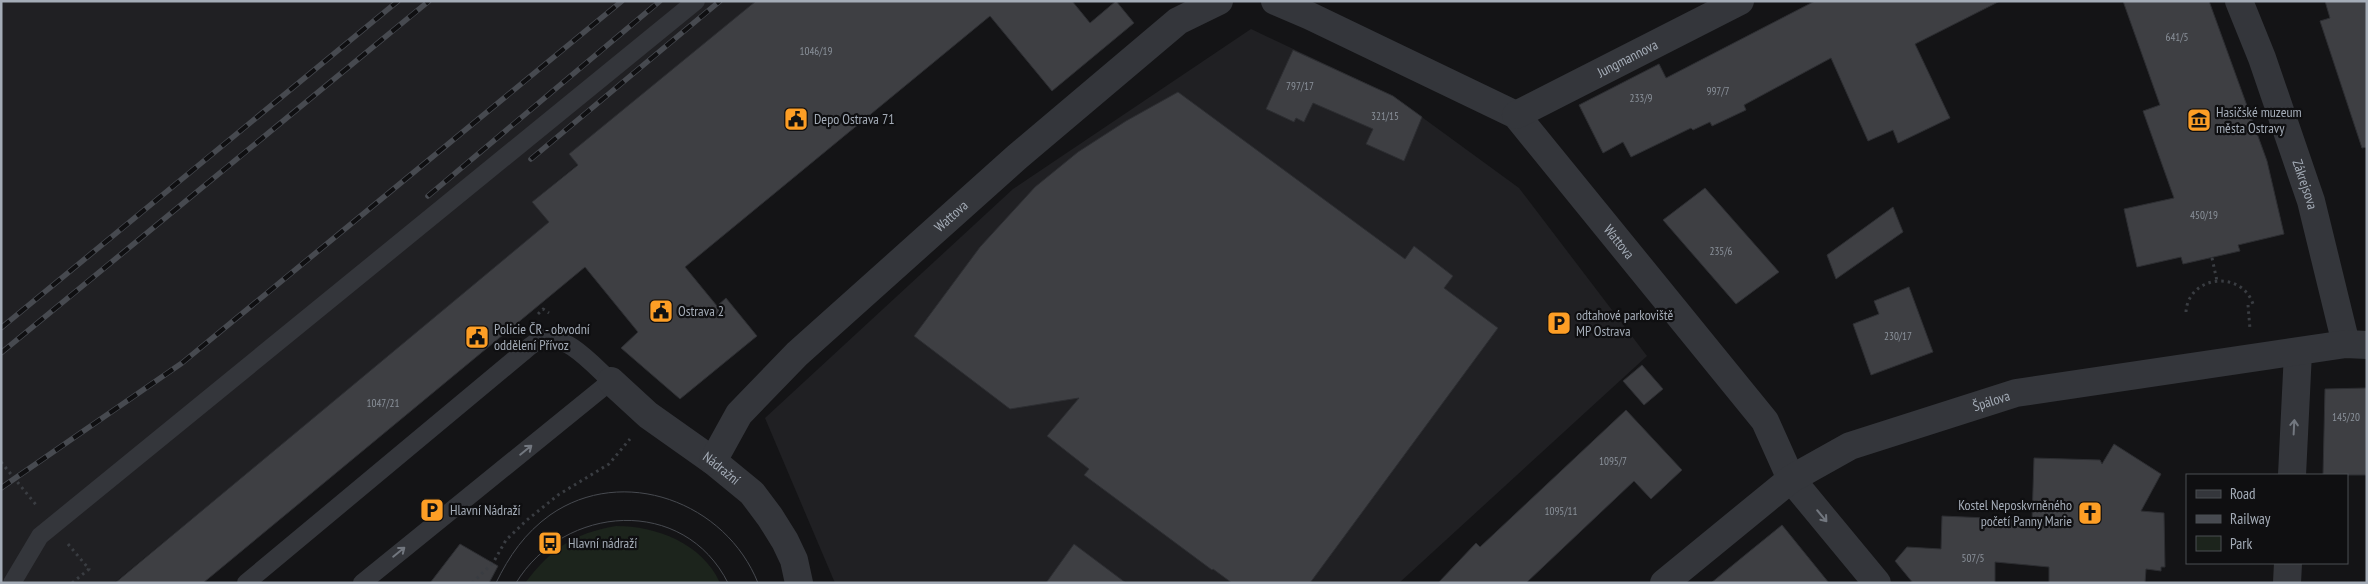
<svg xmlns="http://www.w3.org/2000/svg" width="2368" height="584" font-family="'PT Sans Narrow',sans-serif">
	<rect width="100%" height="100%" fill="#141416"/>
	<!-- built -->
	<g fill="#202023">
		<polygon points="1,1 756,1 600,146 532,202 551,223 114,583 1,583"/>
		<polygon points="1251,29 1393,96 1519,188 1647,356 1399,583 835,583 765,418 1013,189"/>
	</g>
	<!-- green -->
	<path fill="#1c241c" d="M 616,526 C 656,526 702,543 720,583 L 525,583 C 552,548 572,534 616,526 Z"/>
	<!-- building -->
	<g fill="#3e3f43" stroke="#2d2e32">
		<polygon points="756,1 1072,1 1090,23 1116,1 1134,23 1052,91 990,16 685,267 717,306 726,298 757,336 680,399 621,348 638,332 585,267 203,583 115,583 549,222 532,202 578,165 569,154"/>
		<polygon points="1815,1 2000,1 1915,44 1950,118 1898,143 1893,130 1868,141 1831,58 1744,105 1746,110 1712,126 1710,122 1693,130 1691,128 1631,157 1623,142 1603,153 1579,105 1659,64 1666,78"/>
		<polygon points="2123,1 2209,1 2267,161 2284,234 2238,245 2240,251 2183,264 2181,257 2137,267 2124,209 2174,198 2143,111 2160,105"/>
		<polygon points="2325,1 2367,1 2367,147 2362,148 2320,21 2330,18"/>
		<polygon points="1293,50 1393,96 1422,117 1404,161 1366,144 1373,129 1313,103 1304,122 1296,118 1294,122 1266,109"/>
		<polygon points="1178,92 1405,259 1414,246 1453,276 1444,288 1498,328 1310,583 1232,583 1213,569 1212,570 1084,475 1089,469 1047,436 1079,398 1010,409 914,336 980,247 1035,187 1078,152 1126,121"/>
		<polygon points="1705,188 1779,272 1736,304 1663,220"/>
		<polygon points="1893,207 1903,232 1836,279 1827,255"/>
		<polygon points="1909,287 1933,352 1871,375 1853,324 1879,314 1874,301"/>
		<polygon points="1642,365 1663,389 1644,405 1623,381"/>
		<polygon points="2367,388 2366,475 2323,475 2325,389"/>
		<polygon points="1626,410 1682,470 1651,499 1634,481 1526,583 1438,583 1476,543 1480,547"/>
		<polygon points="2114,444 2161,474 2141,511 2164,513 2165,567 2161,567 2161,571 2146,569 2145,583 2049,583 2049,567 1995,562 1995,583 1913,583 1895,561 1907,547 1941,549 1942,516 2032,520 2034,458 2100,460 2102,464"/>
		<polygon points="1782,525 1829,583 1711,583 1750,551"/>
		<polygon points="460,544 498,566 489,583 430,583"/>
		<polygon points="1074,544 1126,583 1046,583"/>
	</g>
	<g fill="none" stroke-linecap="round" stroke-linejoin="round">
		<!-- path -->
		<g stroke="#3a3d42" stroke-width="3" stroke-dasharray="2.5 4" stroke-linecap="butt">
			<polyline points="2212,258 2217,281"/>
			<polyline points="2248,305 2250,329"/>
			<path d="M 2186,312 C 2188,276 2241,269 2253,304"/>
			<polyline points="538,314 543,309 549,313"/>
			<polyline points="1,462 37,506"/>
			<polyline points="68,544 89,569 72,583"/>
			<polyline points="472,583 493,563 506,540 527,520 558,495 609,464 630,439"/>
		</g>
		<!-- service -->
		<g stroke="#34363b" stroke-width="18">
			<polyline points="12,583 40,536 696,1"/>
			<path d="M 246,583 L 522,353 C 528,348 534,342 542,339 C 565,332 595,367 611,381 L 362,583"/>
		</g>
		<!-- minor -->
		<g stroke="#34363b" stroke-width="28">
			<path id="s1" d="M 1275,1 L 1310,16 L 1516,115 L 1765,421 L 1791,479 L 1877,583"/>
			<path id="s2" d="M 2239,1 L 2262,58 L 2311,201 L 2346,344"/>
			<path id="s3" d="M 1516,115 L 1740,1"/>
			<path id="s4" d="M 611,381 L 648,415 L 713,461 L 752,493 L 770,517 L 785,541 L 794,560 L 799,583"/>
			<path id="s5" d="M 713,461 L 739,414 L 797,354 L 1017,157 L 1178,21 L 1219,1"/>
			<polyline points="2292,475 2298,352"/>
			<path id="s6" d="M 1664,583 L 1791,479 L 1850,446 L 2016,393 L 2346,344 L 2367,345"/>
			<polyline points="2287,583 2288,563"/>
		</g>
		<!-- tram -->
		<g stroke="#474a50" stroke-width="1">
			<path d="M 496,583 C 509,556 525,533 550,515 C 623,464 726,502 758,583"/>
			<path d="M 516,583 C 564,504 684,495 728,583"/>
		</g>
		<!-- rail casing -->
		<g stroke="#474a50" stroke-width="5.5">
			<g id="rail">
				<polyline points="531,159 720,1"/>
				<polyline points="428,196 660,1"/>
				<polyline points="1,328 398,1"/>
				<polyline points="1,353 429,1"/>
				<polyline points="1,488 182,363 622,1"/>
			</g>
		</g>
		<!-- rail -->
		<use href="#rail" stroke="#0f0f11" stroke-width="4" stroke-dasharray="11" stroke-linecap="butt"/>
	</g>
	<!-- one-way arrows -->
	<defs><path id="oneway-shaft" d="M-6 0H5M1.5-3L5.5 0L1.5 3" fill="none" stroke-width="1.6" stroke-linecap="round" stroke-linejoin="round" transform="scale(1.25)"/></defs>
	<g stroke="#72777f">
		<use href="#oneway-shaft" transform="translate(2294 427) rotate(-87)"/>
		<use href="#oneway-shaft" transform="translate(526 450) rotate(-39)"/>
		<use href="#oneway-shaft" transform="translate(1822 516) rotate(50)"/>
		<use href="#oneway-shaft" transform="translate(399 552) rotate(-39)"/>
	</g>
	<!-- icons -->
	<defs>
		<g id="civic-square" transform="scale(1.25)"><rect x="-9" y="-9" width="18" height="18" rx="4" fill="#fd9e25" stroke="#0f0f11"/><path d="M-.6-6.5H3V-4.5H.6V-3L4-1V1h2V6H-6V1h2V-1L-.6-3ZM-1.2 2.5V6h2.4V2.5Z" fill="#111"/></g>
		<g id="museum-square" transform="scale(1.25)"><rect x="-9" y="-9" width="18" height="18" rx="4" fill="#fd9e25" stroke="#0f0f11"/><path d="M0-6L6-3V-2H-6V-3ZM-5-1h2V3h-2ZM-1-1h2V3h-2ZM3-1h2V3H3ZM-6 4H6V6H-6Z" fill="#111"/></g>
		<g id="parking-square" transform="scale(1.25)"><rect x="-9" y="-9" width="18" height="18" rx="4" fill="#fd9e25" stroke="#0f0f11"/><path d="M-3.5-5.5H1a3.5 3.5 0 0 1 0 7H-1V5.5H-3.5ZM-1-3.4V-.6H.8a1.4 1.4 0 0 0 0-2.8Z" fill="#111"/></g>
		<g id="church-square" transform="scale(1.25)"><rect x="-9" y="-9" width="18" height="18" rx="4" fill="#fd9e25" stroke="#0f0f11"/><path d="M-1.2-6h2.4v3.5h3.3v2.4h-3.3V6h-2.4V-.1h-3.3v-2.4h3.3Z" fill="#111"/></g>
		<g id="bus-square" transform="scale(1.25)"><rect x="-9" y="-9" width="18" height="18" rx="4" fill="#fd9e25" stroke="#0f0f11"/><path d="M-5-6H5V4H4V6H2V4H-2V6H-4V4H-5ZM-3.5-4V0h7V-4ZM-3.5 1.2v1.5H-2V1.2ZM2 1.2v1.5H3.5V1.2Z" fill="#111"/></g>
	</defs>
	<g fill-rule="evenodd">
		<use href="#civic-square" x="796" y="119"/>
		<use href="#museum-square" x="2199" y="120"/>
		<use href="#civic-square" x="661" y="311"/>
		<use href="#parking-square" x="1559" y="323"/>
		<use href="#civic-square" x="477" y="337"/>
		<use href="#parking-square" x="432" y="510"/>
		<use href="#church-square" x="2090" y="513"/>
		<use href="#bus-square" x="550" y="543"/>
	</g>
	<g text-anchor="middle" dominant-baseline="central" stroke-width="4.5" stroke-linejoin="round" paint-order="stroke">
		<!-- number labels -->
		<g font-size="11" fill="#8a919a">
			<text x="2177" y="37">641/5</text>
			<text x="816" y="51">1046/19</text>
			<text x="1300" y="86">797/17</text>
			<text x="1718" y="91">997/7</text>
			<text x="1641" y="98">233/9</text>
			<text x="1385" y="116">321/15</text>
			<text x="2204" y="215">450/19</text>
			<text x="1721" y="251">235/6</text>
			<text x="1898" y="336">230/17</text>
			<text x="383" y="403">1047/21</text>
			<text x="2346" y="417">145/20</text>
			<text x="1613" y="461">1095/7</text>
			<text x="1561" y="511">1095/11</text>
			<text x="1973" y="558">507/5</text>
		</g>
		<!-- street labels -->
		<g font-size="14" fill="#a4acb7" stroke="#0f0f11">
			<text stroke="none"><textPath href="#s3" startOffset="125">Jungmannova</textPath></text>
			<text stroke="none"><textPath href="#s2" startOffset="195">Zákrejsova</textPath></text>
			<text stroke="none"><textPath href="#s5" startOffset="344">Wattova</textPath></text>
			<text stroke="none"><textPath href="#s1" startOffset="430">Wattova</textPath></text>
			<text stroke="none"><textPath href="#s6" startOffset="380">Špálova</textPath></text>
			<text stroke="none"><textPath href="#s4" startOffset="141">Nádražní</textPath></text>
		</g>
		<!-- poi labels -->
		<g font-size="14" fill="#a4acb7" stroke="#0f0f11" text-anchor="start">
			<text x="2216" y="112">Hasičské muzeum<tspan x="2216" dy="16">města Ostravy</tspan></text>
			<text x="814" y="119">Depo Ostrava 71</text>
			<text x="678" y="311">Ostrava 2</text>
			<text x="1576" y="315">odtahové parkoviště<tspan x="1576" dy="16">MP Ostrava</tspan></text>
			<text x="494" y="329">Policie ČR - obvodní<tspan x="494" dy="16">oddělení Přívoz</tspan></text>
			<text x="2072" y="505" text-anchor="end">Kostel Neposkvrněného<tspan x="2072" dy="16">početí Panny Marie</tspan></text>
			<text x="450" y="510">Hlavní Nádraží</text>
			<text x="568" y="543">Hlavní nádraží</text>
		</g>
	</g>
	<!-- border -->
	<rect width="2368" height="584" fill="none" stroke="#a4acb7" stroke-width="5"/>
	<!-- legend -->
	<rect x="2186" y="474" width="162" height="90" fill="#0f0f11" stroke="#4b4e53"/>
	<rect x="2196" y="490" width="25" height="8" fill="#34363b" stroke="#4b4e53"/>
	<text x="2230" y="499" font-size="15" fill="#a4acb7">Road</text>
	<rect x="2196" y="515" width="25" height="8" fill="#474a50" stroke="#4b4e53"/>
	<text x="2230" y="524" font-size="15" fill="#a4acb7">Railway</text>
	<rect x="2196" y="536" width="25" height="15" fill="#1c241c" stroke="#4b4e53"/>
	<text x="2230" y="549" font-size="15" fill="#a4acb7">Park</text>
</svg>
